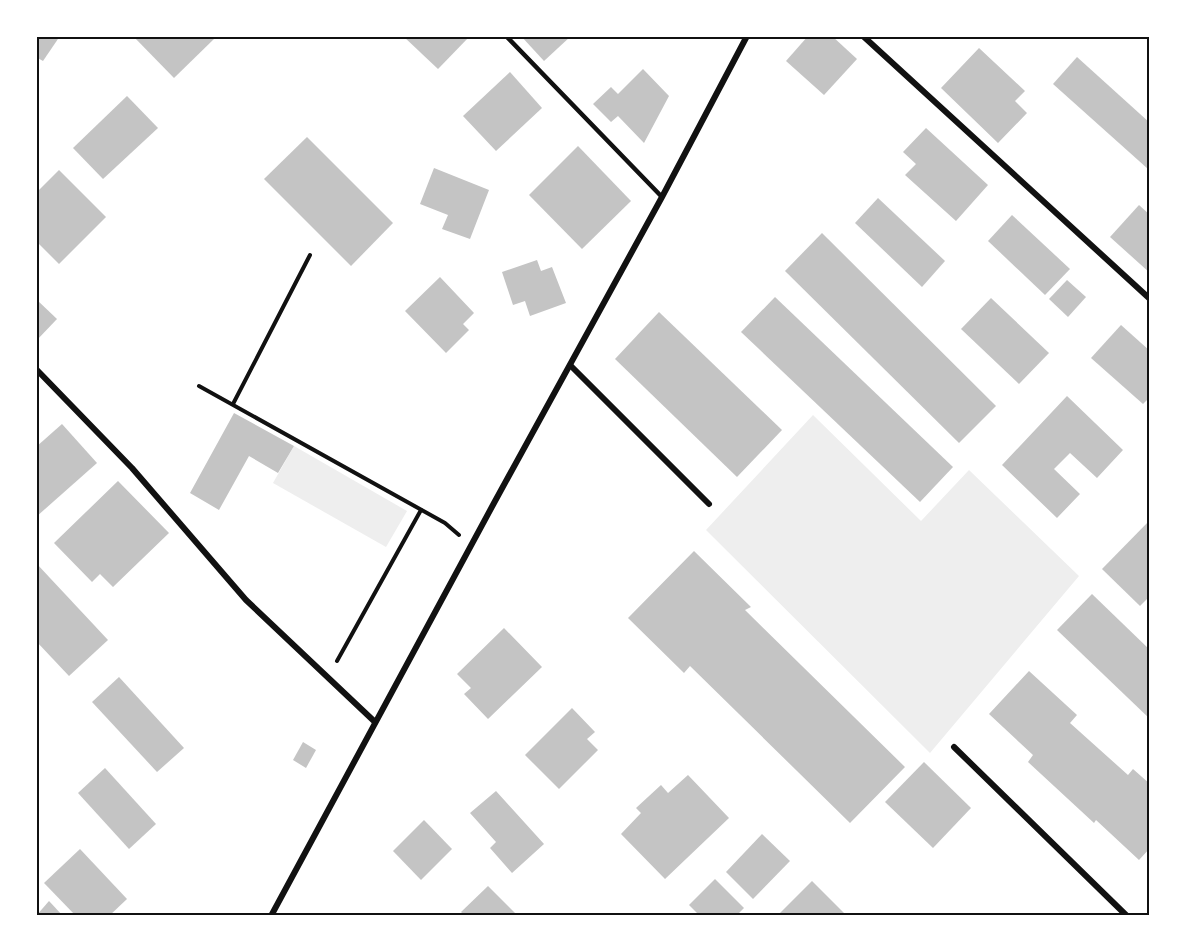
<svg xmlns="http://www.w3.org/2000/svg" width="1186" height="952" font-family="Poppins,sans-serif">
	<rect width="100%" height="100%" fill="#fff"/>
	<!-- green -->
	<g fill="#eee">
		<polygon points="813,415 921,521 969,470 1079,576 930,753 706,530"/>
		<polygon points="294,446 407,511 386,547 273,483"/>
	</g>
	<!-- building -->
	<g fill="#c4c4c4">
		<polygon points="36,36 60,36 43,61 36,57"/>
		<polygon points="133,36 213,36 215,38 174,78"/>
		<polygon points="403,36 470,36 438,69"/>
		<polygon points="521,36 571,36 544,61"/>
		<polygon points="808,36 832,36 857,59 824,95 786,61"/>
		<polygon points="979,48 1025,91 1015,101 1027,113 998,143 941,88"/>
		<polygon points="1077,57 1150,123 1150,167 1148,169 1053,84"/>
		<polygon points="643,69 669,96 644,143 618,116 611,122 593,104 611,87 618,94"/>
		<polygon points="510,72 542,108 496,151 463,116"/>
		<polygon points="127,96 158,128 103,179 73,148"/>
		<polygon points="926,128 988,185 956,221 905,175 916,164 903,152"/>
		<polygon points="307,137 393,223 351,266 264,179"/>
		<polygon points="578,146 631,201 582,249 529,195"/>
		<polygon points="434,168 489,190 470,239 442,229 448,215 420,204"/>
		<polygon points="59,170 106,217 59,264 36,241 36,193"/>
		<polygon points="878,198 945,261 922,287 855,223"/>
		<polygon points="1139,205 1150,215 1150,273 1110,237"/>
		<polygon points="1012,215 1070,269 1045,295 988,241"/>
		<polygon points="822,233 996,406 959,443 785,271"/>
		<polygon points="537,260 541,271 552,267 566,303 530,316 525,301 513,305 502,272"/>
		<polygon points="440,277 474,313 463,324 469,330 446,353 405,311"/>
		<polygon points="1067,280 1086,297 1068,317 1049,299"/>
		<polygon points="775,297 953,467 920,502 741,332"/>
		<polygon points="991,298 1049,353 1019,384 961,329"/>
		<polygon points="36,299 57,319 36,341"/>
		<polygon points="659,312 782,430 737,477 615,359"/>
		<polygon points="1121,325 1150,351 1150,397 1143,404 1091,358"/>
		<polygon points="1067,396 1123,450 1097,478 1070,453 1054,469 1080,494 1057,518 1002,465"/>
		<polygon points="234,413 294,446 278,473 249,456 219,510 190,493"/>
		<polygon points="62,424 97,463 36,517 36,447"/>
		<polygon points="118,481 169,533 113,587 100,574 92,582 54,543"/>
		<polygon points="1150,520 1150,596 1140,606 1102,569"/>
		<polygon points="694,551 751,607 745,610 905,767 850,823 690,666 684,673 628,618"/>
		<polygon points="36,563 108,640 69,676 36,641"/>
		<polygon points="1092,594 1150,650 1150,719 1057,630"/>
		<polygon points="504,628 542,667 488,719 464,694 471,688 457,674"/>
		<polygon points="1029,671 1077,715 1070,723 1128,775 1133,769 1150,784 1150,848 1139,860 1096,820 1094,823 1028,762 1033,755 989,714"/>
		<polygon points="119,677 184,748 157,772 92,702"/>
		<polygon points="572,708 595,732 587,739 598,750 559,789 525,755"/>
		<polygon points="303,742 316,750 306,768 293,760"/>
		<polygon points="924,762 971,808 933,848 885,802"/>
		<polygon points="105,768 156,824 129,849 78,793"/>
		<polygon points="688,775 729,818 665,879 621,834 641,813 636,808 661,785 668,793"/>
		<polygon points="496,791 544,844 512,873 490,848 496,842 470,813"/>
		<polygon points="424,820 452,849 421,880 393,851"/>
		<polygon points="762,834 790,861 753,899 726,872"/>
		<polygon points="80,849 127,899 109,916 76,916 44,883"/>
		<polygon points="715,879 744,908 736,916 700,916 689,905"/>
		<polygon points="812,881 847,916 777,916"/>
		<polygon points="488,886 518,916 465,916 461,912"/>
		<polygon points="49,901 63,916 36,916"/>
	</g>
	<g fill="none" stroke-linecap="round" stroke-linejoin="round">
		<!-- path -->
		<g stroke="#111" stroke-width="4">
			<polyline points="199,386 445,523 459,535"/>
			<polyline points="233,404 310,255"/>
			<polyline points="337,661 421,510"/>
		</g>
		<!-- service -->
		<polyline stroke="#111" stroke-width="4.5" points="506,36 662,197"/>
		<!-- minor -->
		<g stroke="#111" stroke-width="6">
			<polyline points="863,36 1150,299"/>
			<polyline points="571,366 709,504"/>
			<polyline points="36,369 132,468 246,600 375,722"/>
			<polyline points="954,747 1127,916"/>
			<polyline points="271,916 494,503 662,197 747,36"/>
		</g>
	</g>
	<!-- border -->
	<rect width="1186" height="952" fill="none" stroke="#ffffff" stroke-width="75"/>
	<rect x="38" y="38" width="1110" height="876" fill="none" stroke="#111" stroke-width="2"/>
</svg>
